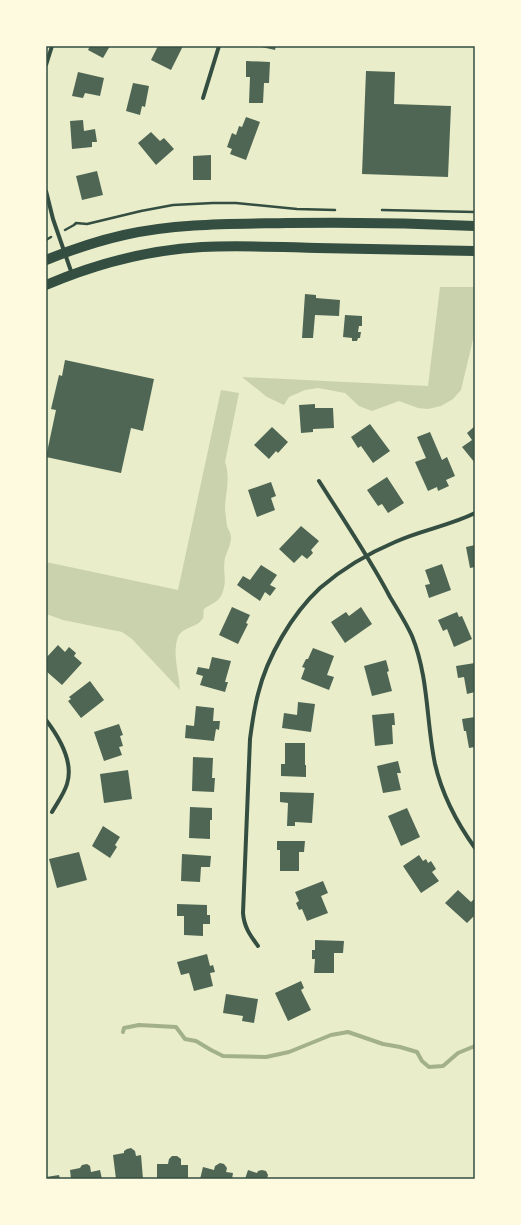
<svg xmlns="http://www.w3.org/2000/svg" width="521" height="1225" font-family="'Public Sans',sans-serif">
	<rect width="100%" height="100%" fill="#e9edc9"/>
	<!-- green -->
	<g fill="#cad2ad">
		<polygon points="440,287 475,287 475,331 461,390 453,399 441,406 428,409 418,408 399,401 372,411 359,406 345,393 318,388 305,390 289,397 284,405 267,397 242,377 428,386"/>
		<path d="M 221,390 L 239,393 L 225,462 C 231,479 225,493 225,510 C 226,515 226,521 227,526 C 228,529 231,533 231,537 C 231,545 227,551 225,558 C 222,571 228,580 222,594 C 219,602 210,604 204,609 C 203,612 204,616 203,618 C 198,628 183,626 178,637 C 172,653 179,673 180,690 L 132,639 L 122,632 L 63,620 L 46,614 L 46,562 L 178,590 Z"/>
	</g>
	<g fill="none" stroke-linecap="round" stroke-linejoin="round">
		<!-- stream -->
		<polyline stroke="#a3b18a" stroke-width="4" points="123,1032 124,1028 139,1025 176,1027 185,1039 196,1041 211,1050 223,1056 266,1057 289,1052 331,1035 348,1032 383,1044 400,1047 417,1052 422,1061 429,1067 443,1066 458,1053 475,1046"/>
	</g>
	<!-- building -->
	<g fill="#4f6655">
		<polygon points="90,46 110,46 103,58 88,50"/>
		<polygon points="158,46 183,46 171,70 151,60"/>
		<polygon points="257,46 276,46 275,50"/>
		<polygon points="246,61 270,62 269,83 264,83 263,103 249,103 250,77 246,77"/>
		<polygon points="366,71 395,72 394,104 451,106 448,177 362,174"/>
		<polygon points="78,72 104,78 100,96 85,93 83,98 72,96"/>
		<polygon points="133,83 149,86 145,107 142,106 140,115 126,111"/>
		<polygon points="246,117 260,122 246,160 230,154 232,149 227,147 232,133 236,135 239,126 242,127"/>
		<polygon points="83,120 84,131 95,129 97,142 92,142 92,147 72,149 70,121"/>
		<polygon points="151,132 160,141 164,138 174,149 156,165 138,143"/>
		<polygon points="211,155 211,180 193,180 193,156"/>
		<polygon points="97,171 103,195 82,200 76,176"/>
		<polygon points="305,294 316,295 316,298 340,300 339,316 315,315 313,338 302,338"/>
		<polygon points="345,315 362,316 362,326 359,326 358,332 361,332 360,338 358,338 357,341 352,341 352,338 343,337"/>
		<polygon points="65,360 154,379 143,431 131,428 121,473 46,457 56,410 51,409 59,375 62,376"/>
		<polygon points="315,404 315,408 333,408 334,428 313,429 313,432 301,433 299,405"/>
		<polygon points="370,424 390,451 373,463 361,446 358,448 351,437"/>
		<polygon points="475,426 475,463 462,447 472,440 467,433"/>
		<polygon points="272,427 288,442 278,453 276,451 269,459 254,445"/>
		<polygon points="430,432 442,460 447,457 455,476 446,480 449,486 438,491 437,487 428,491 415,462 426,458 417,437"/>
		<polygon points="387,477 404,503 388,513 382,504 378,506 367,490"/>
		<polygon points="271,482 276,496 271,498 275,510 257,517 248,490"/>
		<polygon points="301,526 319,541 311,550 313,553 307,559 302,555 294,563 279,549"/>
		<polygon points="475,545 475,567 470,568 466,547"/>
		<polygon points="442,564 451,590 429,598 425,585 430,584 425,570"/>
		<polygon points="261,565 277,575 270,585 276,588 270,596 265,592 260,601 237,585 243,576 250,580"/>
		<polygon points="232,607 250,615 246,623 248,624 238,644 219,635"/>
		<polygon points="361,607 372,624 345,643 331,622 346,612 349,616"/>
		<polygon points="457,612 459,617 462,616 472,639 454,647 447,629 443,631 438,620"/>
		<polygon points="58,645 65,652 69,647 76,653 74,656 82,663 62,685 46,671 46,658"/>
		<polygon points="313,648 334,656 327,675 334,677 329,690 301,679 305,668 302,667 306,659 308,659"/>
		<polygon points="212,657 231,661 225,682 228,682 225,692 200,685 203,676 196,674 198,667 209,669"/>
		<polygon points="386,660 389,671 387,672 392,691 372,696 364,666"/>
		<polygon points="475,663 475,692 467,694 464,677 458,678 456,666"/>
		<polygon points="90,681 104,700 81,718 68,701 71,699 69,697"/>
		<polygon points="298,702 315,704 311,732 282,728 284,713 297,715"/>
		<polygon points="196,706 214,708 213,721 220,721 219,730 216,729 214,741 185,738 186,725 194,726"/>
		<polygon points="394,713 395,725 392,725 393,744 375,746 372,715"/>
		<polygon points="475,717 475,747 469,748 466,731 464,731 462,719"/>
		<polygon points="119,724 123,735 120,736 123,746 119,747 122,755 104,761 94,732"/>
		<polygon points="285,743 305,743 305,765 306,765 306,777 281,776 281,764 285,764"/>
		<polygon points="193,757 213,758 212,778 215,778 214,792 192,791"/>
		<polygon points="398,761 401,773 397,773 401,790 383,793 377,766"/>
		<polygon points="128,770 132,799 104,803 100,774"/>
		<polygon points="280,792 314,793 312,823 295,822 295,826 287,826 288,803 280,802"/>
		<polygon points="190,807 212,808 212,820 210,820 210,839 189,838"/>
		<polygon points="407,808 420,837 401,846 388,816"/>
		<polygon points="103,826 120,837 115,845 117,847 110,858 92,846"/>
		<polygon points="277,841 305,841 304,852 299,852 299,871 280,871 280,850 277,850"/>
		<polygon points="79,852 87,880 57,888 49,859"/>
		<polygon points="182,854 211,856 210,867 201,867 200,882 181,881"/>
		<polygon points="419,855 423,861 426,859 428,863 431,861 436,869 432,872 439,881 421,893 403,866"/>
		<polygon points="323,881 328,893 321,896 328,913 307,921 302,909 299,910 296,903 299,901 295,892"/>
		<polygon points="458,890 471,902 474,899 475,900 475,915 467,923 445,903"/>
		<polygon points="177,904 207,905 207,915 210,915 210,924 203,924 203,936 184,935 184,916 177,916"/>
		<polygon points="315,940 344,941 343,953 334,953 334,973 314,973 315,959 312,959 312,950 315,950"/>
		<polygon points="207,954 210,966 213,965 215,972 210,973 213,986 194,991 189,973 181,975 177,962"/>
		<polygon points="301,981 304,988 301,990 311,1010 288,1021 275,993"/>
		<polygon points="226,994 258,999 254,1023 242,1021 243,1016 223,1013"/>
		<polygon points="131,1148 135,1151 136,1156 141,1155 143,1179 116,1179 113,1155 124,1153 124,1151 127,1149"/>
		<polygon points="172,1156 177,1156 181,1159 181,1165 188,1165 188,1179 157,1179 157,1164 168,1164 169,1159"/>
		<polygon points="220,1163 224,1164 227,1168 226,1172 233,1173 232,1179 200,1179 203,1167 214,1170 215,1166"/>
		<polygon points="87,1164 90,1166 91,1172 100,1170 102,1179 71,1179 70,1170 80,1168 82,1165"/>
		<polygon points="248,1170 257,1173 258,1171 262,1170 266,1171 268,1175 267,1179 245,1179"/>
		<polygon points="59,1175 60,1179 46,1179 46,1177"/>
	</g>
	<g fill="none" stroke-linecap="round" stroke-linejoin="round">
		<!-- path -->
		<g stroke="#344e41" stroke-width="2.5">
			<polyline points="382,210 475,212"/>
			<polyline points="65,230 74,225 76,223 87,224 141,211 173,205 213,203 236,203 297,209 335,210"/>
			<polyline points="46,240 51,237"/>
		</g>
		<!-- minor -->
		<g stroke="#344e41" stroke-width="4">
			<polyline points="46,65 52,46"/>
			<polyline points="203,98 219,46"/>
			<polyline points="46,191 53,219 72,274"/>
			<path d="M 319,481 C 343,519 369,557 390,597 C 398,610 406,623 412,636 C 429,678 426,721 435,764 C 442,794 457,823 475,848"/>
			<path d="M 46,720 C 59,737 74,762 67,784 C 64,794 57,803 52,812"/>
			<path d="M 258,946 C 250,935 244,927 243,913 L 250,739 C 252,724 254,709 258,694 C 267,657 292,614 320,588 C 342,569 369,553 395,542 C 421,530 449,526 475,513"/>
		</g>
		<!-- primary -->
		<g stroke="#344e41" stroke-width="10">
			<path d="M 46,260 C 71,250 97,241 124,235 C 177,223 233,224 287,223 C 350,222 412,223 475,226"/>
			<path d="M 46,285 C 95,264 149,250 202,247 C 240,245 279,247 317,248 C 370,249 422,250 475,251"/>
		</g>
	</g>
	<!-- border -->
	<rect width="521" height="1225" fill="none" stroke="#fefae0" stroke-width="94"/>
	<rect x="47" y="47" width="427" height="1131" fill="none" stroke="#344e41" stroke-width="1.5"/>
</svg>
